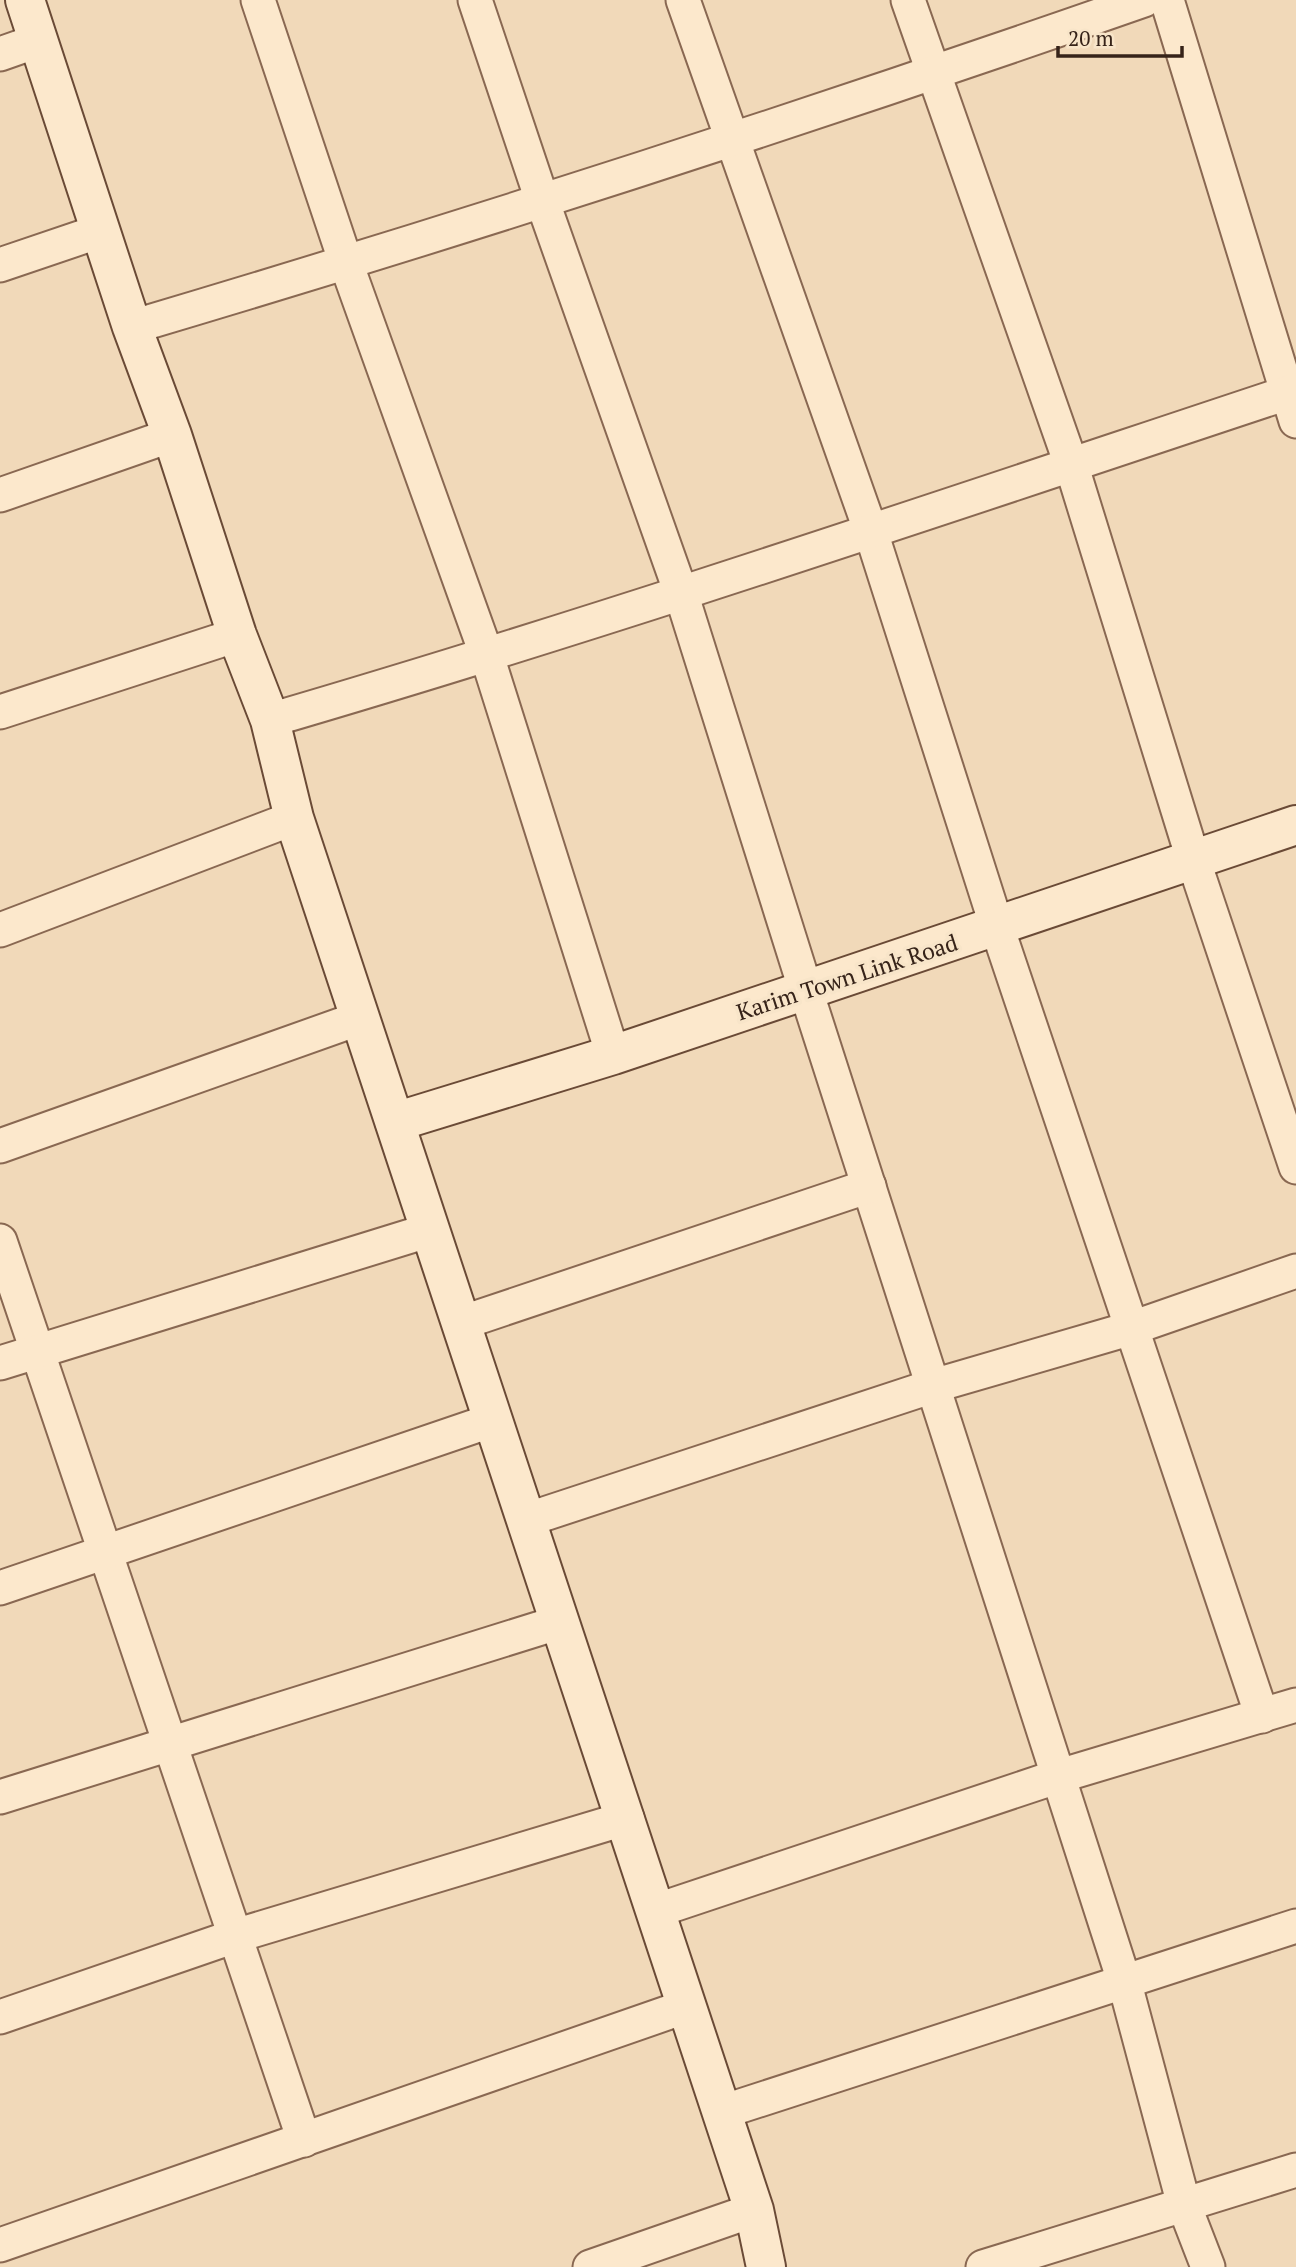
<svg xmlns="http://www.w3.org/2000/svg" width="1296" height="2267" font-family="'PT Serif',serif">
	<rect width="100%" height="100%" fill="#f1d9b9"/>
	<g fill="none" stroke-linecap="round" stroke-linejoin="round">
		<!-- street casing -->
		<g stroke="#896852" stroke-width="37">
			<g id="street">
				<polyline points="258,0 346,263 487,656 613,1055"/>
				<polyline points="475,0 542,200 681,593 806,991 1125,1984 1184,2205 1208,2267"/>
				<polyline points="683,0 871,532 997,927 1262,1716"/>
				<polyline points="908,0 1072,467 1194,862 1296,1167"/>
				<polyline points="1167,0 1296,421"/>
				<polyline points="0,54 37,41"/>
				<polyline points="0,265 100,231"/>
				<path d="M 132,327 C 472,226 809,117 1144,0"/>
				<polyline points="0,495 172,435"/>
				<polyline points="0,712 237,635"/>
				<path d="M 270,720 C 615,619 955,503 1296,390"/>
				<polyline points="0,930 294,818"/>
				<polyline points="0,1146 360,1018"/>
				<polyline points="0,1241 304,2140"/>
				<polyline points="461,1323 869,1186"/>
				<polyline points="0,1363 430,1230"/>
				<polyline points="526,1520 933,1386 1132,1328 1296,1271"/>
				<polyline points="0,1588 493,1420"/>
				<polyline points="0,1797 560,1622"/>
				<polyline points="655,1911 1056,1777 1296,1705"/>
				<polyline points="0,2017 235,1936 627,1818"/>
				<polyline points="722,2112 1296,1926"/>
				<polyline points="0,2245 687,2006"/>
				<polyline points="590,2267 754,2210"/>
				<polyline points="983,2267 1296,2170"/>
			</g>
		</g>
		<!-- secondary casing -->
		<g stroke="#6a4a36" stroke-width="42">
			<g id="secondary">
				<polyline points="25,0 132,327 172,435 237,635 270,720 294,818 754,2210 766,2267"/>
				<polyline points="395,1122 613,1055 1296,825"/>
			</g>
		</g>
		<!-- street -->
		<use href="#street" stroke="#fce8cc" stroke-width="33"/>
		<!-- secondary -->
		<use href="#secondary" stroke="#fce8cc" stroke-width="38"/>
	</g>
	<g text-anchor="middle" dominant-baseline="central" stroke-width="7" stroke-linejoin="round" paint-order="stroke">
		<!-- street labels -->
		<g font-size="23" fill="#362319" stroke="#f8e5c9">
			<text transform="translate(847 977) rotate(-18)">Karim Town Link Road</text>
		</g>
	</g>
	<!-- scale -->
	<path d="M1058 46v10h124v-10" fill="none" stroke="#362319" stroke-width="3.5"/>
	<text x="1068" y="46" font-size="21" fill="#362319" stroke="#f8e5c9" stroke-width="5" paint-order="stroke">20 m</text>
</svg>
